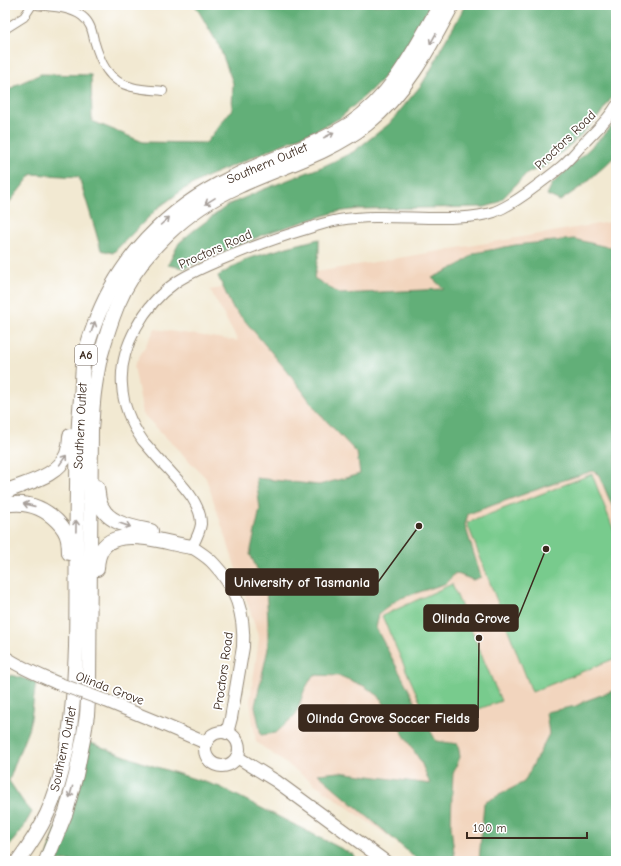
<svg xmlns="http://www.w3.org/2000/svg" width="621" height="866" font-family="'Comic Neue',sans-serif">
	<rect width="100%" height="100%" fill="#fff"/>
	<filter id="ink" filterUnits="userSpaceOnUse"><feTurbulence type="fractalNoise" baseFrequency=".025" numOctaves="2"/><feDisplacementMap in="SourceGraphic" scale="8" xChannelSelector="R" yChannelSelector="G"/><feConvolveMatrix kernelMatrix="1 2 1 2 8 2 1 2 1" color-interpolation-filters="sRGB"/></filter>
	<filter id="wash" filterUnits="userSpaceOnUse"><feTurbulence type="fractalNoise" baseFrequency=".012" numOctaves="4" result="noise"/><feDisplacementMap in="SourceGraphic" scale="16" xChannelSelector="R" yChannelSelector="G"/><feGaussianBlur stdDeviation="0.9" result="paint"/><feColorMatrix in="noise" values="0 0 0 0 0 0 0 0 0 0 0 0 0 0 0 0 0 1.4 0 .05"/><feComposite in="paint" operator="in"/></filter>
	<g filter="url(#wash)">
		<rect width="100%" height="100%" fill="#f2e9d2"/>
		<!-- built -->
		<polygon fill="#f2d5be" points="616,221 616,861 423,861 256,742 250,701 259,638 206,478 143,414 134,366 155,329 238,341 210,290"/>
		<!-- green -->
		<g fill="#78cb8d" stroke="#5a7a56">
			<polygon points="592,474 616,536 616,658 532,692 467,523"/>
			<polygon points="452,584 501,701 431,726 382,616"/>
		</g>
		<!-- forest -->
		<g fill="#62af78" stroke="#4e6c4b">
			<polygon points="195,5 430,5 409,44 392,69 369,92 340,118 321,128 206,177 184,189 158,208 113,253 101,250 95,229 79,177 32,174 5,208 5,93 16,85 41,74 91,75 92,121 143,142 206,143 232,109 233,83 219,46"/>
			<polygon points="465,5 616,5 616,90 615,93 599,116 578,138 546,166 527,173 501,200 495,204 485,207 359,209 336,212 270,232 184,268 168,265 179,243 193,231 228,205 262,190 324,166 353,152 389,124 422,84 434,64 441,48 457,21"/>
			<polygon points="616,121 616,155 607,164 582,186 560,201 547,195 552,184 606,133"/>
			<polygon points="319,239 319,252 314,278 340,294 444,289 432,278 459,265 475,253 515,245 574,239 611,248 616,245 616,515 599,475 593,471 561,481 468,514 465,525 481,577 473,580 455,573 447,583 398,599 379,614 376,628 436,741 458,744 460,757 453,774 452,793 451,826 455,861 419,861 318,774 339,772 430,784 421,762 379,696 364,686 340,676 313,675 304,691 296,714 276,733 261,735 255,706 268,649 268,620 266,588 250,554 260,509 256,478 319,485 360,474 357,453 318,412 292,377 246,322 232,307 218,276 247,259 287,247"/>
			<polygon points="11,675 36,682 30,725 16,761 9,781 24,803 32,812 21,831 5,851 5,680"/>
			<polygon points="616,688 616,861 479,861 484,803 524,782 549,734 546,712 576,706 585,701 615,690"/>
			<polygon points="83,740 144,763 220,787 354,855 355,861 46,861"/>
		</g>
	</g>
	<g filter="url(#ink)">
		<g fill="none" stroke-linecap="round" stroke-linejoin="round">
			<!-- minor casing -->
			<g stroke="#968a78" stroke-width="10">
				<g id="minor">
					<path d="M 37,5 C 51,7 70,7 82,16 C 90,22 92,30 94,40 C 100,61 108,82 132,87 C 142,90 153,90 163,91"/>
					<polyline points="5,29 24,17 32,5"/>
				</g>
			</g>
			<!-- tertiary casing -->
			<g stroke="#968a78" stroke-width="12">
				<path id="tertiary" d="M 192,547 C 196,539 200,532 201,524 C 201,502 181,484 168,469 C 159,460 151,450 143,441 C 131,424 123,406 122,385 C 119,347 145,304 175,283 C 189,273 207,266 223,259 C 249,248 276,238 303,230 C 315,226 327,222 339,220 C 376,214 414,219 451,218 C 466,217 480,217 494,212 C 509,206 522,197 535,187 C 544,180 553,174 562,166 C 570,159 577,150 585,142 C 596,130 608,120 616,106"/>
			</g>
			<!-- secondary casing -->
			<g stroke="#968a78" stroke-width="14">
				<g id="secondary">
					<path d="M 192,547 C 199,552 208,557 214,564 C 236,587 245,616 243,647 L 231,718 L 227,733"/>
					<path d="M 5,657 C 21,668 39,675 57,683"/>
					<polyline points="106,701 157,722 206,743"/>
					<circle cx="222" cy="749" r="17"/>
					<polyline points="237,757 276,781 385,861"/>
				</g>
			</g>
			<!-- trunk casing -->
			<g stroke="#968a78" stroke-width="16">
				<g id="trunk">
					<path d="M 97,487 C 98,491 98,496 99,500 C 104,523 131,527 151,531"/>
					<path d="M 5,492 C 26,482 57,478 67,454 C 69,448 70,442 70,436"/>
					<path d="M 5,505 C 25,501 43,507 57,521 C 62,526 67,533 68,540 C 69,545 69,549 69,553"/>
					<path d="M 97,569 C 98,517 161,543 192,547"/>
					<path d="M 18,861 C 29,846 39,831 47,814 C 70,764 74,701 76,647 C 77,594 76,541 77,488 C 77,458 78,428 81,398 C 82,387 82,376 83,366 C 85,352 89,339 94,326 C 117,260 168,208 231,178 C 270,158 313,147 350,124 C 393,95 415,49 440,5"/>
					<path d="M 46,861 L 66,812 L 76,775 L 83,740 L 87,715 L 89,684 L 91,430 C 92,421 92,412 93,403 C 94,388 97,373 100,358 C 105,340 110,323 117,306 C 139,253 187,209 239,186 C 282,166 329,154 367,124 C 406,93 429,48 452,5"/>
				</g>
			</g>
			<!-- minor -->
			<use href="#minor" stroke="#fff" stroke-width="8"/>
			<!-- tertiary -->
			<use href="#tertiary" stroke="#fff" stroke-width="10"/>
			<!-- secondary -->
			<use href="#secondary" stroke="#fff" stroke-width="12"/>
			<!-- trunk -->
			<use href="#trunk" stroke="#fff" stroke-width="14"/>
			<!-- secondary-bridge casing -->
			<g stroke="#968a78" stroke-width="14" stroke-linecap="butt">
				<polyline id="secondary-bridge" points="57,683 106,701"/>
			</g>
			<!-- secondary-bridge -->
			<use href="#secondary-bridge" stroke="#fff" stroke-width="12"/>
		</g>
		<!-- one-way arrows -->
		<defs><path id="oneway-shaft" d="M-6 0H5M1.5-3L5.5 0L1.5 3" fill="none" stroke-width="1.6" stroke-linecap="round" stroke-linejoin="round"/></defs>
		<g stroke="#a79f9a">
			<use href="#oneway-shaft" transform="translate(433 39) rotate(119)"/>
			<use href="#oneway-shaft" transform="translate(329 135) rotate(-27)"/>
			<use href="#oneway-shaft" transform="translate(210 201) rotate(148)"/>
			<use href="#oneway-shaft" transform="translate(165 221) rotate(-42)"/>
			<use href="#oneway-shaft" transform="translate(93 327) rotate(-71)"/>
			<use href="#oneway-shaft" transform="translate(63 460) rotate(-55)"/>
			<use href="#oneway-shaft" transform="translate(29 505) rotate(-167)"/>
			<use href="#oneway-shaft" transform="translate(125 525) rotate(19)"/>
			<use href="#oneway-shaft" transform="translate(76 526) rotate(-89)"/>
			<use href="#oneway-shaft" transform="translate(71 792) rotate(105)"/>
		</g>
	</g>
	<g text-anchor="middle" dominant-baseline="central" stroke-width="3.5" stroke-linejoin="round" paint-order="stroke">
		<!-- shield labels -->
		<rect fill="#fff" stroke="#766a62" stroke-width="1" x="75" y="345" width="22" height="20" rx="3"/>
		<g font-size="12" font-weight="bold" fill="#3b2a1e">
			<text x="86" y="355">A6</text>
		</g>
		<!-- street labels -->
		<g font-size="13" fill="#3b2a1e" stroke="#fff">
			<text transform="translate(565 140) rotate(-44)">Proctors Road</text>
			<text transform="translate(267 163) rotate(-23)">Southern Outlet</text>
			<text transform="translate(215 249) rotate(-24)">Proctors Road</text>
			<text transform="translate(80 426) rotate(-87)">Southern Outlet</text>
			<text transform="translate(223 671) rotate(-82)">Proctors Road</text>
			<text transform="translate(110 688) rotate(21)">Olinda Grove</text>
			<text transform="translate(63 749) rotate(-78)">Southern Outlet</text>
		</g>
	</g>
	<!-- callouts -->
	<path fill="none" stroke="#3b2a1e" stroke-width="1.5" d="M419 526L378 582M546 549L518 618M479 638L478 718"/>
	<g fill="#3b2a1e" stroke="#fff" stroke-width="1.5">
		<circle cx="419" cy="526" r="4"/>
		<circle cx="546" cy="549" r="4"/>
		<circle cx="479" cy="638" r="4"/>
	</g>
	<g fill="#3b2a1e" stroke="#3b2a1e" stroke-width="1.5">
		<rect x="226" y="569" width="152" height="26" rx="4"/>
		<rect x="424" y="605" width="94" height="26" rx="4"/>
		<rect x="299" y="705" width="179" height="26" rx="4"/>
	</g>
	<g font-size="14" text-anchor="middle" font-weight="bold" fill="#fff">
		<text x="302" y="587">University of Tasmania</text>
		<text x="471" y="623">Olinda Grove</text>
		<text x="388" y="723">Olinda Grove Soccer Fields</text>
	</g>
	<!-- margin -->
	<rect width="621" height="866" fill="none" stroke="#fff" stroke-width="20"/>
	<!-- scale -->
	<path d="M467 832v6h120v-6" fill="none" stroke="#3b2a1e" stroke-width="2"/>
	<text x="473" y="832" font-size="12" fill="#3b2a1e" stroke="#ffffff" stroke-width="3" paint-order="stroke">100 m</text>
</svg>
